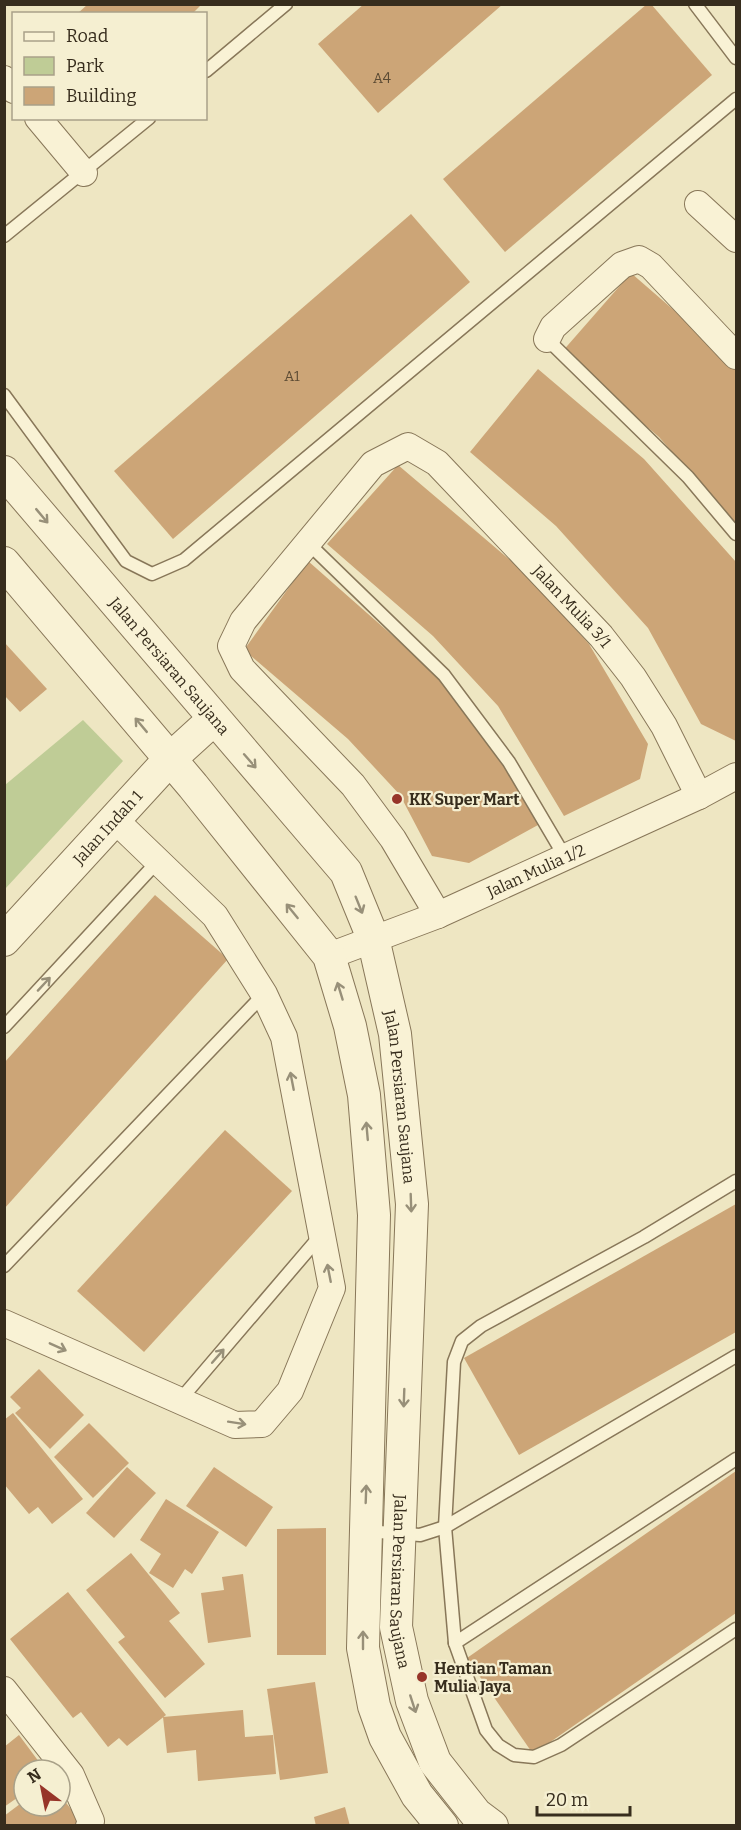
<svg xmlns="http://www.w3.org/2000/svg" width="741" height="1830" font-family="Bitter,serif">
	<rect width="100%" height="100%" fill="#eee6c2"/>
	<!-- green -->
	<polygon fill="#bfcc96" points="83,720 123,761 5,889 5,785"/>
	<!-- building -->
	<g fill="#cca577">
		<polygon points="88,4 202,4 192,14 77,14"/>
		<polygon points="364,4 503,4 378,113 318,44"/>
		<polygon points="647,4 651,4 712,75 505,252 443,179"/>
		<polygon points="411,214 470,282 173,539 114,471"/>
		<polygon points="631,273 736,364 736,525 659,437 561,353"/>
		<polygon points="538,369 644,459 736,562 736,741 701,724 648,628 556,526 470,452"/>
		<polygon points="398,465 523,571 589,644 648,744 640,779 564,816 498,706 433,636 327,544"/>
		<polygon points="308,561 426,665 484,729 538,825 469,863 432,856 400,795 348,739 244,650"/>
		<polygon points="4,642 47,689 20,712 4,695"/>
		<polygon points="155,895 228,959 4,1209 4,1063"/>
		<polygon points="225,1130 292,1191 144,1352 77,1291"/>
		<polygon points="736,1204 736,1332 519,1455 464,1358"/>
		<polygon points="39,1369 84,1415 50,1449 15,1413 21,1408 10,1397"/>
		<polygon points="13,1413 83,1499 52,1524 38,1507 29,1514 4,1484 4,1420"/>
		<polygon points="89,1423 129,1463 93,1498 54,1457"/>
		<polygon points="127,1467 156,1493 114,1538 86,1513"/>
		<polygon points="214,1467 273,1507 246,1547 186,1506"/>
		<polygon points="736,1471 736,1613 533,1754 467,1658"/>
		<polygon points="166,1499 219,1532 192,1574 185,1569 173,1588 149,1573 161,1554 140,1540"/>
		<polygon points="326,1528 326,1655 277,1655 277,1529"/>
		<polygon points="131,1553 180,1613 169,1621 205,1664 165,1698 118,1642 125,1637 86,1590"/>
		<polygon points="243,1574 251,1637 208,1643 201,1593 224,1590 222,1577"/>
		<polygon points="68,1592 166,1715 127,1746 119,1738 108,1747 81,1712 73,1718 10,1639"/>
		<polygon points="315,1682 328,1773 280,1780 267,1689"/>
		<polygon points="243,1710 245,1737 273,1735 276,1774 198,1781 196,1750 167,1753 163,1717"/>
		<polygon points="19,1735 45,1770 24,1770 24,1793 4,1807 4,1747"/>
		<polygon points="60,1795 81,1822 76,1826 4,1826 4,1816 24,1801 24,1806 60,1806"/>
		<polygon points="345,1807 350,1826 316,1826 314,1817"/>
	</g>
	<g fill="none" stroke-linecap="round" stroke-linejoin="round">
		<!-- service casing -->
		<g stroke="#887759" stroke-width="15">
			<g id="service">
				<polyline points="695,4 736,58"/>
				<polyline points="206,71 286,4"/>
				<polyline points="4,236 149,118"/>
				<polyline points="547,339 688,477 736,534"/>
				<polyline points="4,395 126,561 152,574 184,560 736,99"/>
				<polyline points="308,543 444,675 509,762 565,857"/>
				<polyline points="4,1027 158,861"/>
				<polyline points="736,1181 644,1237 481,1326 462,1341 454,1362 445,1527 455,1643 736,1459"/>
				<polyline points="4,1266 264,994"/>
				<polyline points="180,1400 321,1235"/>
				<polyline points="365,1531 420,1535 445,1527 736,1356"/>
				<polyline points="455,1643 486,1730 498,1745 514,1755 534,1757 561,1745 736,1629"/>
			</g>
		</g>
		<!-- minor casing -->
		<g stroke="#887759" stroke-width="28">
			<g id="minor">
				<polyline points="4,79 14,90"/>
				<polyline points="38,118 84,173"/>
				<polyline points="698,204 736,239"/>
				<polyline points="547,339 553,327 622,265 639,259 651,266 736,356"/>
				<path id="s1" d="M 438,915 L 393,839 L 353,785 L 242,669 L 231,646 L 243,621 L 373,464 L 408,446 L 437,463 L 601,636 L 633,677 L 664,726 L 699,796"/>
				<path id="s2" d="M 329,956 L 438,915 L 699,796 L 736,776"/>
				<polyline points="4,1323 235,1425 262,1424 290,1391 332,1288 284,1037 264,994 215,916 114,819"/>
				<polyline points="4,1690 71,1775 91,1821 89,1826"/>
			</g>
		</g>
		<!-- tertiary casing -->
		<g stroke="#887759" stroke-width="34">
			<g id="tertiary">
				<path id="s3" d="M 4,472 L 346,872 L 373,938 L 395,1034 L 412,1204 L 396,1627 L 412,1701 L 435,1762 L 476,1814 L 492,1826"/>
				<polyline points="4,563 193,786 329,956 350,1026 364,1095 374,1215 363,1648 374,1706 385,1737 417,1795 442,1826"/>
				<path id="s4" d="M 4,940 L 170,759 L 214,719"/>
			</g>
		</g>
		<!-- service -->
		<use href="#service" stroke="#f9f2d5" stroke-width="12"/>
		<!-- minor -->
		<use href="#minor" stroke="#f9f2d5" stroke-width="26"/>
		<!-- tertiary -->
		<use href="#tertiary" stroke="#f9f2d5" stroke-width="32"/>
	</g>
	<!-- one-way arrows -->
	<defs><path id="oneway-shaft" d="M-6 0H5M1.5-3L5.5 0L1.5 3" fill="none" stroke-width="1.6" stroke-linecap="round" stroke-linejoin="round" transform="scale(1.5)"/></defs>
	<g stroke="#989079">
		<use href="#oneway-shaft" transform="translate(42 516) rotate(50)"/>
		<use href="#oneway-shaft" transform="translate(141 725) rotate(-130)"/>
		<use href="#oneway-shaft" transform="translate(250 761) rotate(49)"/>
		<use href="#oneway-shaft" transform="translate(359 905) rotate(68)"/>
		<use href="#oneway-shaft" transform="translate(292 911) rotate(-129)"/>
		<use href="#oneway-shaft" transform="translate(44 984) rotate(-47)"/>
		<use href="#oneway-shaft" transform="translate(340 991) rotate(-107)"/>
		<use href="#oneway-shaft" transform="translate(292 1081) rotate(-101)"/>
		<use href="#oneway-shaft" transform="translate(367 1131) rotate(-95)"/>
		<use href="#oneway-shaft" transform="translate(411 1203) rotate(88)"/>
		<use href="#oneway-shaft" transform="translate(329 1273) rotate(-101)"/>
		<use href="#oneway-shaft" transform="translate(58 1347) rotate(24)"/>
		<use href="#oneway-shaft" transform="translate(218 1356) rotate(-49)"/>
		<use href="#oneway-shaft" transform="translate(404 1398) rotate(92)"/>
		<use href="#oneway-shaft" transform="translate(237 1423) rotate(9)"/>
		<use href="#oneway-shaft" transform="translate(366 1494) rotate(-88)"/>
		<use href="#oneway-shaft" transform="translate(363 1640) rotate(-90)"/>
		<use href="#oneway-shaft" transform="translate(413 1704) rotate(72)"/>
	</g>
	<!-- markers -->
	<g fill="#973529" stroke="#f5efd1" stroke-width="2">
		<circle cx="397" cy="799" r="6"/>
		<circle cx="422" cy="1677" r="6"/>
	</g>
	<g text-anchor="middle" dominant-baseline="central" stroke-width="4.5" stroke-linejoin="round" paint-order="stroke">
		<!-- number labels -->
		<g font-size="14" fill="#5c4b34">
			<text x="382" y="78">A4</text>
			<text x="292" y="376">A1</text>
		</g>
		<!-- street labels -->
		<g font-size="16" fill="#372d1d" stroke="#f5efd1">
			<text stroke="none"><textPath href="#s1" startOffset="843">Jalan Mulia 3/1</textPath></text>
			<text stroke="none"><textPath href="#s3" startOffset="255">Jalan Persiaran Saujana</textPath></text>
			<text stroke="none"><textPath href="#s4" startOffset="153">Jalan Indah 1</textPath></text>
			<text stroke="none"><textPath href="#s2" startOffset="224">Jalan Mulia 1/2</textPath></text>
			<text stroke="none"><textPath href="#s3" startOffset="759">Jalan Persiaran Saujana</textPath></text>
			<text stroke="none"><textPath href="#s3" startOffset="1245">Jalan Persiaran Saujana</textPath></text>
		</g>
		<!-- poi labels -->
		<g font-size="16" font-weight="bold" fill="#372d1d" stroke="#f5efd1" text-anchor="start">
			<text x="409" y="799">KK Super Mart</text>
			<text x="434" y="1668">Hentian Taman<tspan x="434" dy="18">Mulia Jaya</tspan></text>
		</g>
	</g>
	<!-- border -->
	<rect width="741" height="1830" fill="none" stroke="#372d1d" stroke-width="12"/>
	<!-- legend -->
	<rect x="12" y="12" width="195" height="108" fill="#f5efd1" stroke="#a9a189" stroke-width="1.5"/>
	<rect x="24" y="32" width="30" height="9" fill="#f9f2d5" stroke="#a9a189" stroke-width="1.5"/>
	<text x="66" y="42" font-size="18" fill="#372d1d">Road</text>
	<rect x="24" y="57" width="30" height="18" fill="#bfcc96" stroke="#a9a189" stroke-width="1.5"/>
	<text x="66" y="72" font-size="18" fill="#372d1d">Park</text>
	<rect x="24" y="87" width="30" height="18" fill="#cca577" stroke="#a9a189" stroke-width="1.5"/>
	<text x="66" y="102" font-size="18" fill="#372d1d">Building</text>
	<!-- north arrow -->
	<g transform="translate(42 1788) rotate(328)"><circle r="28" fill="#f5efd1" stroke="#a9a189" stroke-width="1.5"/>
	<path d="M0-4.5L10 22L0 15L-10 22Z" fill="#973529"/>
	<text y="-9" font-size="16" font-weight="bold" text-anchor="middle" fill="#372d1d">N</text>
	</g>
	<!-- scale -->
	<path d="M537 1806v9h93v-9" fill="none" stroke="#372d1d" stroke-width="3"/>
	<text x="546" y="1806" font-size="18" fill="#372d1d" stroke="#f5efd1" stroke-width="4.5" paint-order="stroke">20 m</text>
</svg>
